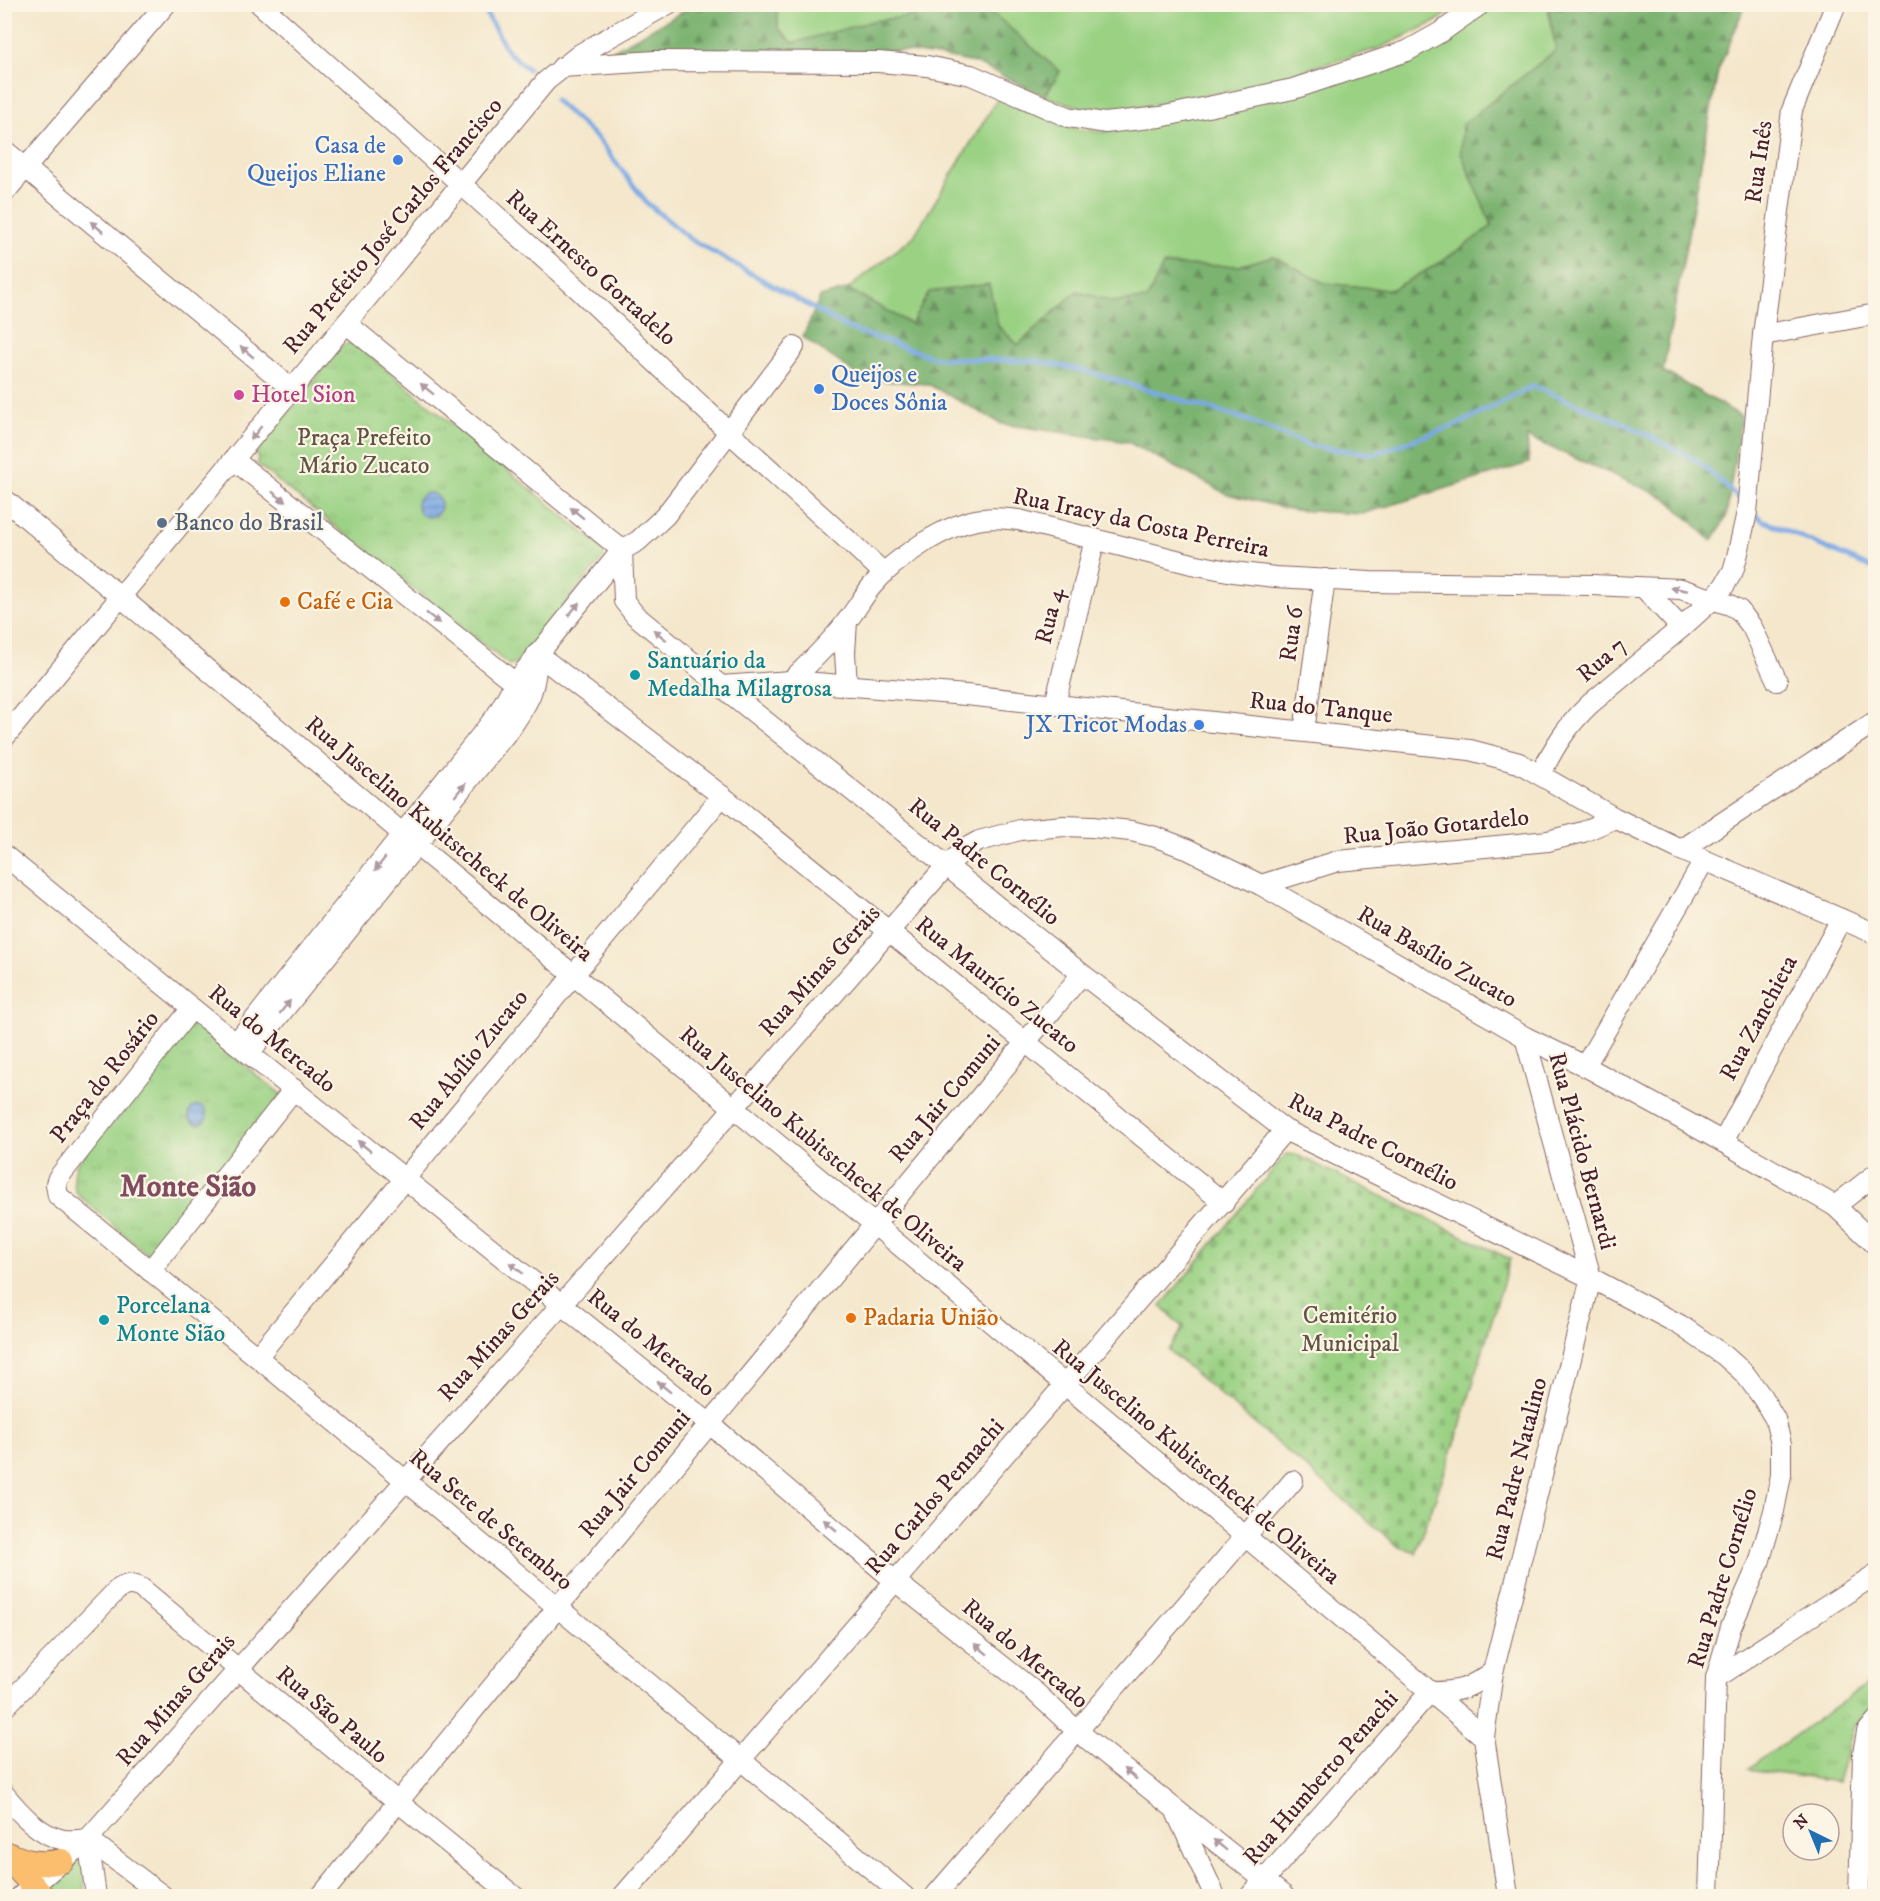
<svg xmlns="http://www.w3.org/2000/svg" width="1880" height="1901" font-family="'IM FELL DW Pica',serif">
	<defs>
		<pattern id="forest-firs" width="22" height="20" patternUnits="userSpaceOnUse" patternTransform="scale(1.5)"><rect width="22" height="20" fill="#7bb371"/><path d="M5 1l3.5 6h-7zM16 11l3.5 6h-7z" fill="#67915d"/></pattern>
		<pattern id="cemetery-stones" width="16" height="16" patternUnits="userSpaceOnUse" patternTransform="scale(1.5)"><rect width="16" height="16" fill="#9ad183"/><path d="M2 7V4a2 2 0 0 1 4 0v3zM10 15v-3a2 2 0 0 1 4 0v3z" fill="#86b371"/></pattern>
		<pattern id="park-tufts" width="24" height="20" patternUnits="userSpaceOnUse" patternTransform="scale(1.5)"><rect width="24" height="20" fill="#9ad183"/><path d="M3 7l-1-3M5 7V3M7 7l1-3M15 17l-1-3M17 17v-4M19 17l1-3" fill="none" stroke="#86b371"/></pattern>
		<pattern id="water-rules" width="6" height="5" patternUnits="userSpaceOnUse" patternTransform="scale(1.5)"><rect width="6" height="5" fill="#7aa9e4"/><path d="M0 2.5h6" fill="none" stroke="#6689b9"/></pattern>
	</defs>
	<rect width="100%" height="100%" fill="#fcf5e5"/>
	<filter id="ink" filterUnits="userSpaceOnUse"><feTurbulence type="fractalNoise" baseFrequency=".0167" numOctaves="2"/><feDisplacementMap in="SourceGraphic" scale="12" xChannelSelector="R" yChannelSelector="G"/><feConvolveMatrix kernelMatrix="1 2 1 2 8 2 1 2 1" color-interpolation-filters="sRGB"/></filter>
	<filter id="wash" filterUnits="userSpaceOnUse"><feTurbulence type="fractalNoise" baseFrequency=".008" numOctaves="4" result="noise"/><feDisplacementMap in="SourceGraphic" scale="24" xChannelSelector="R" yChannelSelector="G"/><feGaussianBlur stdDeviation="1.35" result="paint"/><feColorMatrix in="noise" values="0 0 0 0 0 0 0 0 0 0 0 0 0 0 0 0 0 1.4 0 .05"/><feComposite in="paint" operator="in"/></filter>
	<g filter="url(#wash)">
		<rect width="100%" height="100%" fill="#f4e7cc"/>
		<!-- green -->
		<g fill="#9ad183" stroke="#727857" stroke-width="1.5">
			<polygon points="777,5 1461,5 1435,22 1380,48 1237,90 1141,107 1086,109 1045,96 1060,71 873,21 793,43 778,28"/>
			<polygon points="1495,5 1548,5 1556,50 1462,125 1461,153 1492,226 1438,264 1391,290 1324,283 1273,256 1239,266 1164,265 1147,299 1112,302 1077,291 1018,345 998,326 911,324 848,289 914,236 1000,95 1072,128 1103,132 1437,43"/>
			<polygon points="83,1852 85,1896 53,1896 45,1886"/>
		</g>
		<!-- forest -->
		<g fill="url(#forest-firs)" stroke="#62694e" stroke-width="1.5">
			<polygon points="695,5 777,5 778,28 793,43 873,21 985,6 1060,72 1045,96 975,63 938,56 903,51 787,51 603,56"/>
			<polygon points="1548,5 1745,5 1718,71 1663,371 1741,416 1726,518 1712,541 1666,498 1527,437 1529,463 1362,514 1294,510 1227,494 1128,442 1002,424 928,384 865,380 803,337 820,297 848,289 911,324 929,292 989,284 998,326 1018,345 1077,291 1112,302 1147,299 1163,265 1239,266 1273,256 1324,283 1391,290 1438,264 1492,226 1461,153 1462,125 1556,50"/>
		</g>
		<!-- cemetery -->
		<polygon fill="url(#cemetery-stones)" stroke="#727857" stroke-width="1.5" points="1286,1154 1297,1155 1510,1259 1457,1437 1416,1553 1398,1546 1168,1350 1183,1328 1161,1306"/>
		<!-- park -->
		<g fill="url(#park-tufts)" stroke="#727857" stroke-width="1.5">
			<polygon points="348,343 355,344 602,548 605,552 604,557 518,662 509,665 258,465 257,452 341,346"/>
			<path d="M 191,1023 L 283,1096 L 152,1258 L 77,1194 C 72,1184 74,1176 76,1165 Z"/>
			<polygon points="1875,1679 1875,1706 1854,1726 1838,1782 1748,1769"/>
		</g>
		<!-- water -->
		<g fill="url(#water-rules)" stroke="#626488" stroke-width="1.5">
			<circle cx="429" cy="505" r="12"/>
			<circle cx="198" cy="1115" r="9"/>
		</g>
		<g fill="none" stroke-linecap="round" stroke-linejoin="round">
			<!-- stream -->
			<g stroke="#7aa9e4" stroke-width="5">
				<polyline points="481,4 508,52 528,69"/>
				<polyline points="555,100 598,139 647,203 690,239 850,329 936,358 1037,361 1086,371 1244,419 1311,446 1373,454 1459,424 1533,386 1625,424 1698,461 1742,501"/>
				<polyline points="1753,512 1762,520 1876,570"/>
			</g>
		</g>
	</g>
	<g filter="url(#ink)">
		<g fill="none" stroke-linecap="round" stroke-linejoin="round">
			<!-- minor casing -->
			<g stroke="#866563" stroke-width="22">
				<g id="minor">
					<polyline points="260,4 577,288 730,433 884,573"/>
					<polyline points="562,67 655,61 878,62 927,66 971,75 1068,117 1105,123 1160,117 1293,89 1407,51 1441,32 1481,4"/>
					<polyline points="4,150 292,389"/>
					<polyline points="4,193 166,4"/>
					<polyline points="346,323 622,550"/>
					<polyline points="1763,335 1876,314"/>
					<polyline points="234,460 515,683"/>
					<polyline points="4,499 403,834 874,1224 1484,1737 1508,1896"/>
					<polyline points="622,550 624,601 635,615 721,686 1082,974 1285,1130 1591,1278 1680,1325 1725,1356 1745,1374 1762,1397 1775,1419 1781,1444 1781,1475 1774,1511 1759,1563 1731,1627 1716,1678 1709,1896"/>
					<polyline points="1644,588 1681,628"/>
					<polyline points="537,654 722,796 1224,1203"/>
					<path d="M 791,681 C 810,662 831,643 847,621 C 856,610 862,598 871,587 C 894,559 946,523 983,519 C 995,517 1007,519 1019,520 L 1192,564 L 1233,572 L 1275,577 L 1370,582 L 1593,585 L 1681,589 L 1730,605 L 1739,610 L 1752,627 L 1777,681"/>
					<polyline points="721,686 791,681 966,695 1470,750 1519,763 1615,818 1681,850 1876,934"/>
					<polyline points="847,686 845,653 847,621"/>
					<polyline points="1055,704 1095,539"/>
					<polyline points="1304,731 1325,579"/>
					<polyline points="4,738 546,81 580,54 668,4"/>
					<path d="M 1541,774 C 1554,746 1568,725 1590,704 L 1681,628 L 1713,599 L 1724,586 L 1733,571 L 1737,557 L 1747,512 L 1763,335 L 1792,110 L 1836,4"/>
					<polyline points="1681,850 1876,721"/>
					<polyline points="4,855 192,1008 710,1424 895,1581 1035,1692 1076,1730 1284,1896"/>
					<polyline points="1261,885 1338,861 1548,841 1583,832 1615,818"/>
					<polyline points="192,1008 58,1178 56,1184 58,1196 257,1357 904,1896"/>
					<polyline points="236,1043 497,715 515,683 622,550 638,541 665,516 794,347"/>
					<path d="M 249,1053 L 512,726 C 531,698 536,688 537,654"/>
					<polyline points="1585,1066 1704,861"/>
					<polyline points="1723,1142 1841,919"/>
					<polyline points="1835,1206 1876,1174"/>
					<polyline points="150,1271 294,1089"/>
					<polyline points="257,1357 722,796"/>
					<polyline points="1716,1678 1876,1574"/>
					<path d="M 4,1708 L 116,1591 C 125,1584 131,1583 141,1588 C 265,1691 388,1796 514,1896"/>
					<polyline points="1484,1737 1493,1672 1591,1278 1525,1037"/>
					<path d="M 4,1794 C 19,1812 40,1836 64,1840 C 72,1841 80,1840 88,1839"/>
					<polyline points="1177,1814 1215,1896"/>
					<polyline points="88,1839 163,1896"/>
					<polyline points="88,1839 96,1896"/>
					<polyline points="21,1896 88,1839 562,1304 947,865 968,847 979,841 1020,830 1064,826 1092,827 1131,831 1156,837 1185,848 1261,885 1525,1037 1585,1066 1723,1142 1835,1206 1876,1245"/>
					<polyline points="321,1896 557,1608 1082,974"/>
					<polyline points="623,1896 1285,1130"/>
					<polyline points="935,1896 1293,1481"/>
					<path d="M 1250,1896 L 1430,1692 C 1461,1692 1467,1689 1493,1672"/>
					<polyline points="1859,1896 1863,1753 1867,1732 1876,1721"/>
				</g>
			</g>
			<!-- major casing -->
			<g stroke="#866563" stroke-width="26">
				<g id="major">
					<path d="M 5,1853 C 25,1862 40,1866 62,1861"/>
					<polyline points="6,1855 42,1896"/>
				</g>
			</g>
			<!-- minor -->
			<use href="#minor" stroke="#fff" stroke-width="20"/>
			<!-- major -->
			<use href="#major" stroke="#fbbe6e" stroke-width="24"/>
		</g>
		<!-- one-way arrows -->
		<defs><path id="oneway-solid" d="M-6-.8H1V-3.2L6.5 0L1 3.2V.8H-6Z" transform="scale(1.5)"/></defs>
		<g fill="#ae9aa0">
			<use href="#oneway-solid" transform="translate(97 227) rotate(-140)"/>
			<use href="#oneway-solid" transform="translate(247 352) rotate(-140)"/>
			<use href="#oneway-solid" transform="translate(427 389) rotate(-141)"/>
			<use href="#oneway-solid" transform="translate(256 433) rotate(129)"/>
			<use href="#oneway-solid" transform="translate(279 497) rotate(38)"/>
			<use href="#oneway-solid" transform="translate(577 513) rotate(-141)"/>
			<use href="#oneway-solid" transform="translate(1679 589) rotate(-169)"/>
			<use href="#oneway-solid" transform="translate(574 609) rotate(-51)"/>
			<use href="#oneway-solid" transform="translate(433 618) rotate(38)"/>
			<use href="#oneway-solid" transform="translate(660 635) rotate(-141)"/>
			<use href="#oneway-solid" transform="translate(460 790) rotate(-51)"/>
			<use href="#oneway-solid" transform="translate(380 864) rotate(129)"/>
			<use href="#oneway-solid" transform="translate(285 1007) rotate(-51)"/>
			<use href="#oneway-solid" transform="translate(364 1146) rotate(-141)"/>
			<use href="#oneway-solid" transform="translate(516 1268) rotate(-141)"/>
			<use href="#oneway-solid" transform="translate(664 1387) rotate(-141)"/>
			<use href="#oneway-solid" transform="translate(830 1525) rotate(-140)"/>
			<use href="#oneway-solid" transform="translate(981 1649) rotate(-141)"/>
			<use href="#oneway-solid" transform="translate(1130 1774) rotate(-141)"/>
			<use href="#oneway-solid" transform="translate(1220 1845) rotate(-141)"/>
		</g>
	</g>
	<!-- markers -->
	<g fill="#3f7fe0" stroke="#fcf5e5" stroke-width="2">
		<circle cx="398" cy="160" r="6"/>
		<circle cx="819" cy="389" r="6"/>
		<circle cx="1199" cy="725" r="6"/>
	</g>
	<circle fill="#d1479c" stroke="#fcf5e5" stroke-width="2" cx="239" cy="395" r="6"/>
	<circle fill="#5c6f8a" stroke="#fcf5e5" stroke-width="2" cx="162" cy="523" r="6"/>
	<g fill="#e8710a" stroke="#fcf5e5" stroke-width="2">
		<circle cx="285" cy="602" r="6"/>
		<circle cx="851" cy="1318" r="6"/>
	</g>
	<g fill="#0f9aa8" stroke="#fcf5e5" stroke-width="2">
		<circle cx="635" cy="675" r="6"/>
		<circle cx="104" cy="1320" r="6"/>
	</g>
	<g text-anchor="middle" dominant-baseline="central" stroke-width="4.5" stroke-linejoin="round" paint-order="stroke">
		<!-- shop labels -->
		<g font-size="24" fill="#366cbe" stroke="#fcf5e5" text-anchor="end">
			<text x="386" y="146">Casa de<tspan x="386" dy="28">Queijos Eliane</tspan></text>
			<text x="831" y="375" text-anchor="start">Queijos e<tspan x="831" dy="28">Doces Sônia</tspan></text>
			<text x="1187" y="725">JX Tricot Modas</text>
		</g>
		<!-- street labels -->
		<g font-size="24" fill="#4a1f2b" stroke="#fcf5e5">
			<text transform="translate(1759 162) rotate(-82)">Rua Inês</text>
			<text transform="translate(393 226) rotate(-50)">Rua Prefeito José Carlos Francisco</text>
			<text transform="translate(591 268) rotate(42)">Rua Ernesto Gortadelo</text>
			<text transform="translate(1141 523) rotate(12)">Rua Iracy da Costa Perreira</text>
			<text transform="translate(1050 616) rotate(-76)">Rua 4</text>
			<text transform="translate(1292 634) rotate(-82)">Rua 6</text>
			<text transform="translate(1602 660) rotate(-40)">Rua 7</text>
			<text transform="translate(1321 708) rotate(6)">Rua do Tanque</text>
			<text transform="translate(1436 827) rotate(-6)">Rua João Gotardelo</text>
			<text transform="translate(449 839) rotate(40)">Rua Juscelino Kubitstcheck de Oliveira</text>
			<text transform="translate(984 862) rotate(39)">Rua Padre Cornélio</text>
			<text transform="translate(1437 957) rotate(30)">Rua Basílio Zucato</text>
			<text transform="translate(820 971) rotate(-48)">Rua Minas Gerais</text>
			<text transform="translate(997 985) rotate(39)">Rua Maurício Zucato</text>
			<text transform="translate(1759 1018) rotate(-62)">Rua Zanchieta</text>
			<text transform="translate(272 1039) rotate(39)">Rua do Mercado</text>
			<text transform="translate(469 1060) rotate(-51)">Rua Abílio Zucato</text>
			<text transform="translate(105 1077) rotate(-52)">Praça do Rosário</text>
			<text transform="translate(945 1099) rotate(-50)">Rua Jair Comuni</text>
			<text transform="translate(1373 1142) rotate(27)">Rua Padre Cornélio</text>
			<text transform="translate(823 1149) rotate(40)">Rua Juscelino Kubitstcheck de Oliveira</text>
			<text transform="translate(1582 1151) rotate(75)">Rua Plácido Bernardi</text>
			<text transform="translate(499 1336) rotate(-48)">Rua Minas Gerais</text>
			<text transform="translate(651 1343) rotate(39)">Rua do Mercado</text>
			<text transform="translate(1196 1462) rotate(40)">Rua Juscelino Kubitstcheck de Oliveira</text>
			<text transform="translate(1517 1469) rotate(-76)">Rua Padre Natalino</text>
			<text transform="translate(635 1474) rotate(-50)">Rua Jair Comuni</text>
			<text transform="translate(935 1497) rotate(-49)">Rua Carlos Pennachi</text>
			<text transform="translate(491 1520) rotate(40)">Rua Sete de Setembro</text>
			<text transform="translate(1723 1578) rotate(-73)">Rua Padre Cornélio</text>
			<text transform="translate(1025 1654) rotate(40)">Rua do Mercado</text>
			<text transform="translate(176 1700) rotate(-49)">Rua Minas Gerais</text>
			<text transform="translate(332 1715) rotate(40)">Rua São Paulo</text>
			<text transform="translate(1321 1778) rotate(-49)">Rua Humberto Penachi</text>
		</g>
		<!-- hotel labels -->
		<g font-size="24" fill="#b23c85" stroke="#fcf5e5" text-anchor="start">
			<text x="251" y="395">Hotel Sion</text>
		</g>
		<!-- park labels -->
		<g font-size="24" fill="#625445" stroke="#fcf5e5">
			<text x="364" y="438">Praça Prefeito<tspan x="364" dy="28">Mário Zucato</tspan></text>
			<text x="1350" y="1316">Cemitério<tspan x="1350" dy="28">Municipal</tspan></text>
		</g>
		<!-- service labels -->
		<g font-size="24" fill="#4e5e75" stroke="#fcf5e5" text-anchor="start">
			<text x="174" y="523">Banco do Brasil</text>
		</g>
		<!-- food labels -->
		<g font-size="24" fill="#c56008" stroke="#fcf5e5" text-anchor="start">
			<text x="297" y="602">Café e Cia</text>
			<text x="863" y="1318">Padaria União</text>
		</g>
		<!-- culture labels -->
		<g font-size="24" fill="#0d838f" stroke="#fcf5e5" text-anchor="start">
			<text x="647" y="661">Santuário da<tspan x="647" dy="28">Medalha Milagrosa</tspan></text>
			<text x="116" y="1306">Porcelana<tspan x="116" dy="28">Monte Sião</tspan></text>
		</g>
		<!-- district labels -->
		<g font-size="30" font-weight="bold" fill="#804c60" stroke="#fcf5e5">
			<text x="188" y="1187">Monte Sião</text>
		</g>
	</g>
	<!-- margin -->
	<rect width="1880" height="1901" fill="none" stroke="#fcf5e5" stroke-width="24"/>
	<!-- north arrow -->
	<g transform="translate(1811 1832) rotate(317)"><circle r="28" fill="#fcf5e5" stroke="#b59f9b" stroke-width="1.5"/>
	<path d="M0-4.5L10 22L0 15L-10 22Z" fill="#1f6fb2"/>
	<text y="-9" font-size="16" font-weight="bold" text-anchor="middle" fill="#4a1f2b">N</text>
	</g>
</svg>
